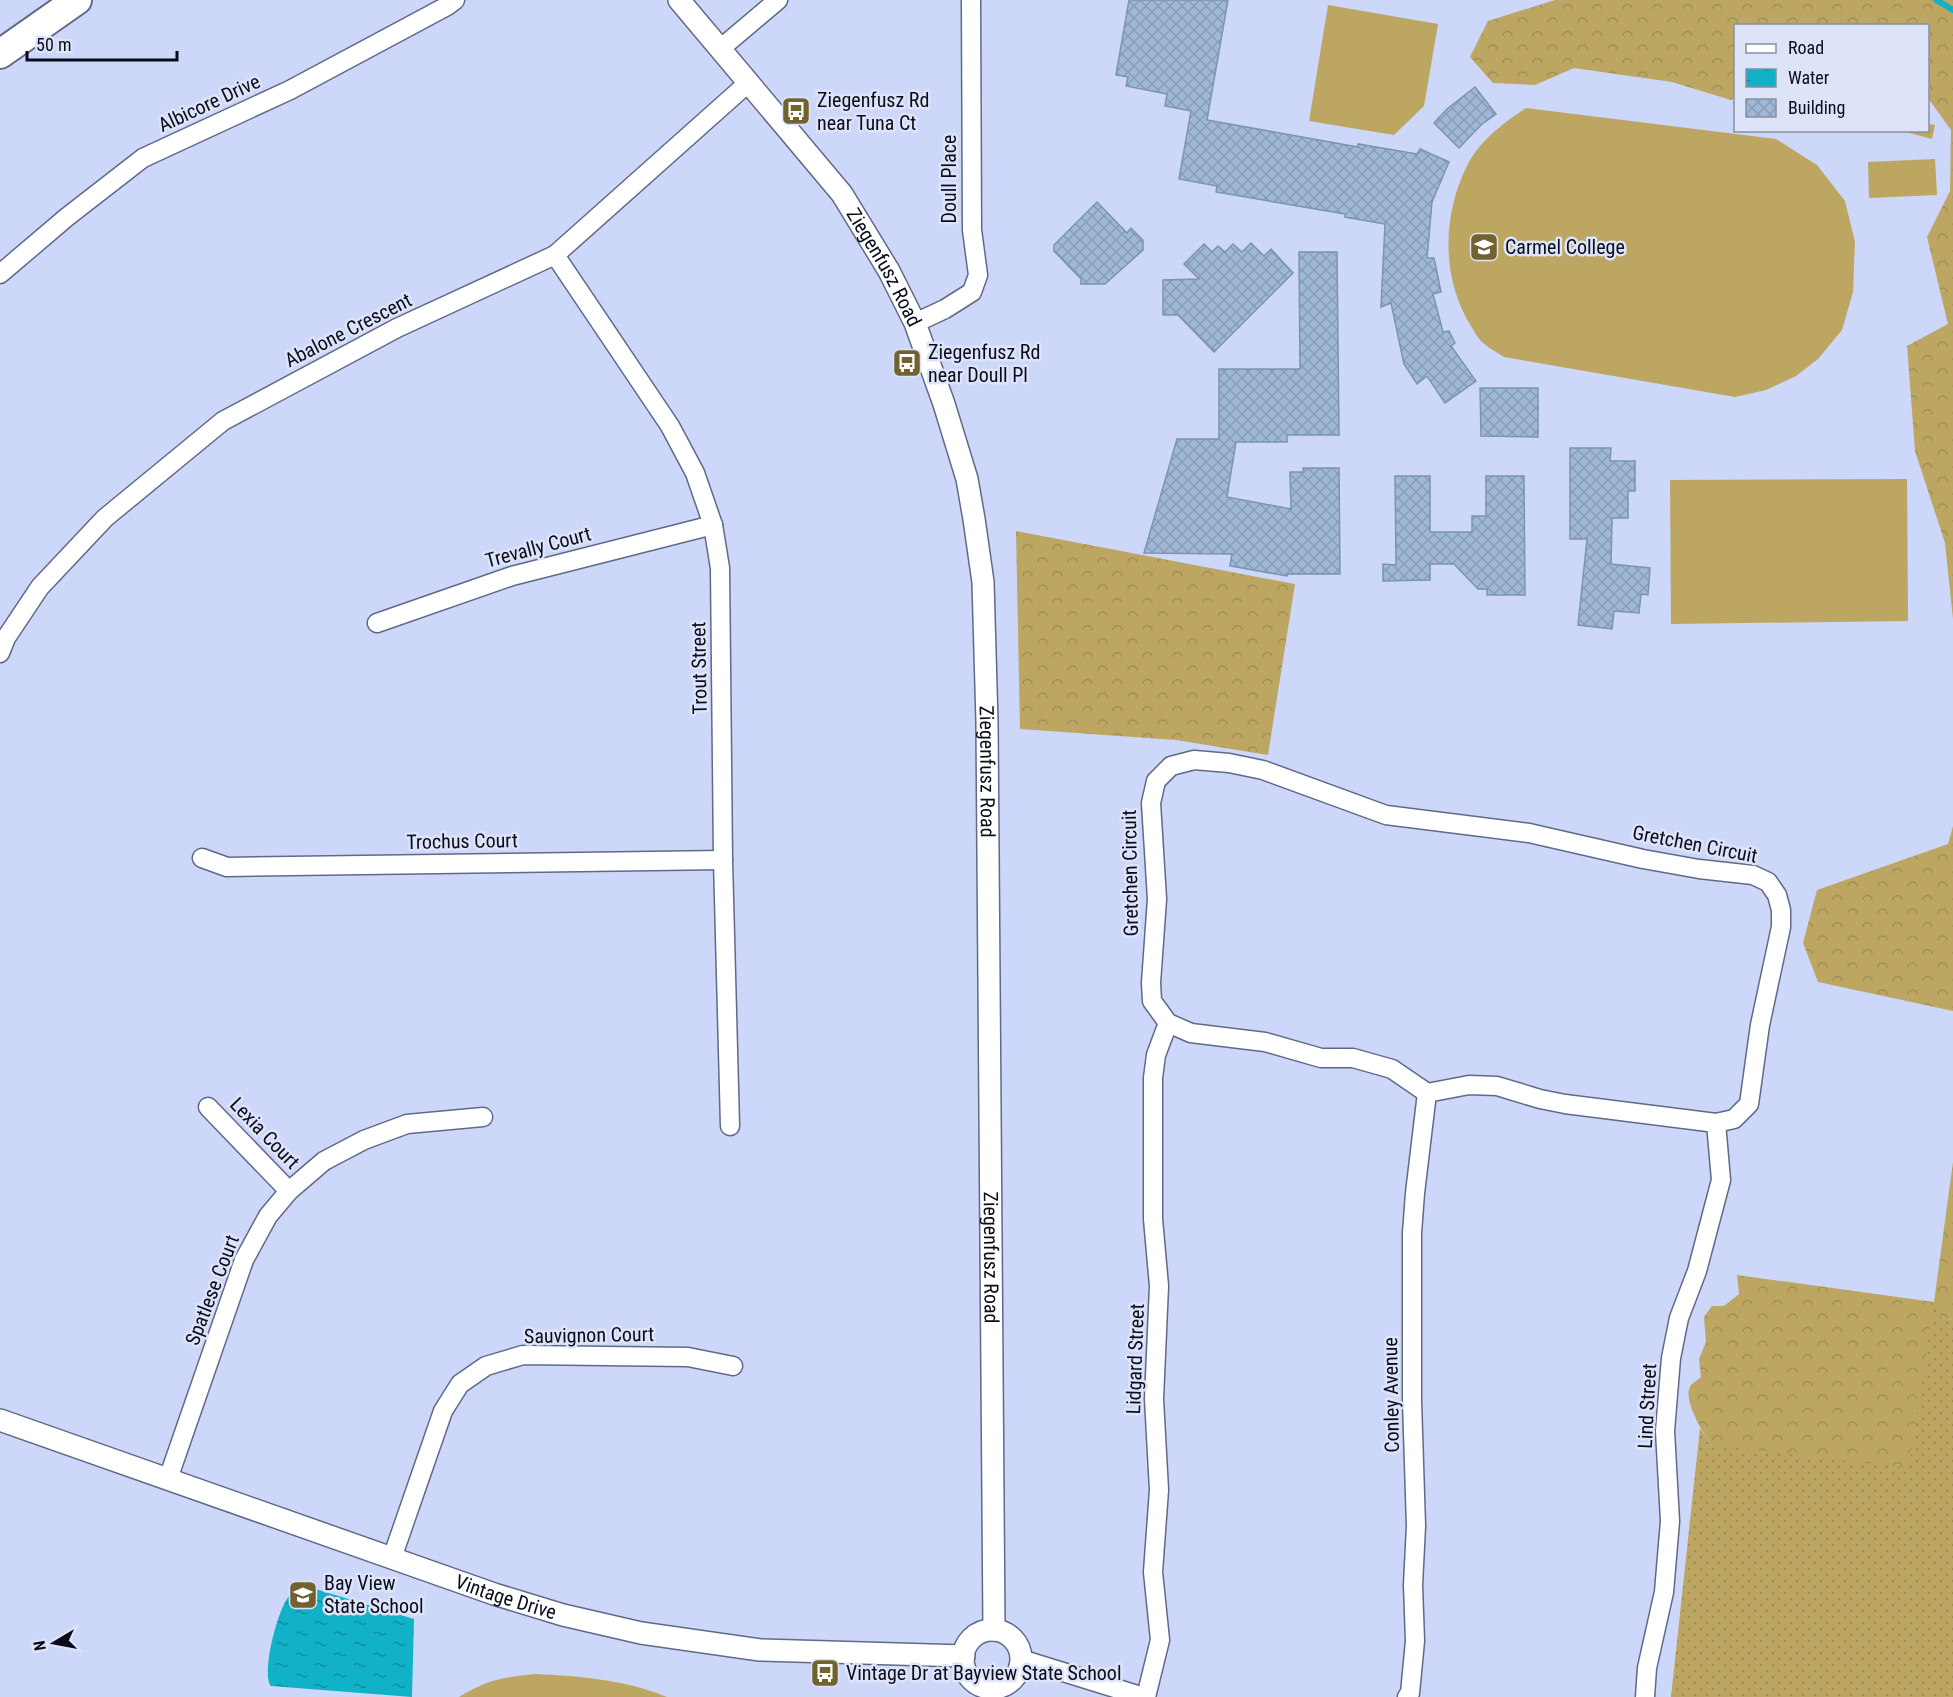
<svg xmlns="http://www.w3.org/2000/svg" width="1953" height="1697" font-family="'Roboto Condensed',sans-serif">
	<defs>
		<pattern id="grass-dots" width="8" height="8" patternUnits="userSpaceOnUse" patternTransform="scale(1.5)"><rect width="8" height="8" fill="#bca662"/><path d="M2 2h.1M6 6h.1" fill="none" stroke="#a08e54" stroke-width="1.8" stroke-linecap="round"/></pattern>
		<pattern id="forest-crowns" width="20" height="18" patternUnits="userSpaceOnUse" patternTransform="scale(1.5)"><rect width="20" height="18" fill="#bca662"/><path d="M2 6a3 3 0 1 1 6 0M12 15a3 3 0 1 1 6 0" fill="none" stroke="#a08e54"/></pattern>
		<pattern id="water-ripples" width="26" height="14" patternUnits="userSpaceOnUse" patternTransform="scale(1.5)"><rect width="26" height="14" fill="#11b1c8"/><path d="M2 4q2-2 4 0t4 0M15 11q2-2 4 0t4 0" fill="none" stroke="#0e8ea1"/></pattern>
		<pattern id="building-cross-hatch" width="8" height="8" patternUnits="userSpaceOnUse" patternTransform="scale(1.5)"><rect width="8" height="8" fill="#9eb8d6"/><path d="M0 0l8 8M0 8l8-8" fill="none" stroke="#879db7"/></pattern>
	</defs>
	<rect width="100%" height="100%" fill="#ccd7fa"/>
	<!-- grass -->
	<polygon fill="url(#grass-dots)" points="1934,1302 1942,1318 1953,1320 1953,1697 1671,1697 1700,1428 1711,1445"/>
	<!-- forest -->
	<g fill="url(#forest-crowns)">
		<polygon points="1555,0 1953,0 1953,619 1945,543 1915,451 1907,346 1948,324 1927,237 1950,191 1951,130 1928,98 1928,26 1736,26 1735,98 1731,100 1672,82 1574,68 1535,85 1493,83 1470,57 1488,21"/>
		<polygon points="1016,531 1295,584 1268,755 1176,740 1020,729"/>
		<polygon points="1953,826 1953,1011 1818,982 1803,943 1817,890 1948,844"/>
		<path d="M 1953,1162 L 1953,1320 L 1942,1318 L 1934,1303 L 1909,1468 L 1711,1445 C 1703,1432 1683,1401 1690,1387 C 1692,1383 1698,1380 1701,1377 L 1699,1359 L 1706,1342 L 1704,1317 L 1712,1306 L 1724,1306 L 1739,1294 L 1737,1275 L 1934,1302 Z"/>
	</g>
	<!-- pitch -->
	<g fill="#bca662">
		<polygon points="1328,5 1438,24 1424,106 1394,135 1309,121"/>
		<path d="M 1526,108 L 1776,139 L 1817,165 L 1845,201 L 1855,242 L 1853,292 L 1842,330 L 1818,359 L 1796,376 L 1766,390 L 1735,397 L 1504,357 C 1496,352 1487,347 1481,341 C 1477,337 1474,331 1471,326 C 1441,278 1442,214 1468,164 C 1481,139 1504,123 1526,108 Z"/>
		<polygon points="1928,124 1935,125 1932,139 1906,132 1906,131 1928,130"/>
		<polygon points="1935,159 1937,195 1869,198 1868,162"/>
		<polygon points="1907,479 1908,621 1671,624 1670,480"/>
		<path d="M 536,1674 C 580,1676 626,1680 667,1697 L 459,1697 C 487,1680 503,1677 536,1674 Z"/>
	</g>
	<!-- water -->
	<path fill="url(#water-ripples)" d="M 312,1588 L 414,1619 L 412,1697 L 271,1686 C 261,1673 278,1607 290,1595 C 295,1590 305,1589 312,1588 Z"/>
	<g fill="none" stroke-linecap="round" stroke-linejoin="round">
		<!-- stream -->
		<polyline stroke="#11b1c8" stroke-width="6" points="1936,0 1953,10"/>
	</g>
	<!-- building -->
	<g fill="url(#building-cross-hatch)" stroke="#7b94b0" stroke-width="1.5">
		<polygon points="1129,0 1228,0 1207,120 1358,147 1358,144 1417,154 1420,149 1449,162 1432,202 1427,258 1434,258 1441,292 1433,294 1443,332 1449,331 1455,343 1451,346 1476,381 1445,403 1427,376 1417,384 1404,364 1391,303 1381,307 1385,224 1345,217 1345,214 1216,192 1217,186 1179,179 1191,111 1165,106 1167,94 1126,86 1128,77 1116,75"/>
		<polygon points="1475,87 1496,114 1481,125 1459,148 1434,123 1447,109"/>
		<polygon points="1097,202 1127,233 1131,228 1143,240 1143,250 1105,284 1081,284 1081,279 1054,251 1054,245"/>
		<polygon points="1251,243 1264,256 1271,249 1293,273 1214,352 1178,315 1163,315 1163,280 1199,279 1184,264 1204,244 1212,252 1218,246 1225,252 1233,244 1242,252"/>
		<polygon points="1299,252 1337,252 1339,435 1287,435 1287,442 1236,442 1227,497 1291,509 1290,472 1304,472 1303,468 1339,468 1340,574 1288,574 1287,576 1230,566 1232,554 1144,553 1177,439 1219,439 1219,369 1300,369"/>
		<polygon points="1480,388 1538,388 1538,437 1481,436"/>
		<polygon points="1570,448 1611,448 1610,461 1635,461 1635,491 1628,491 1628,518 1612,518 1611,564 1650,568 1648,595 1641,594 1639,613 1614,611 1612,629 1578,625 1587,539 1570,539"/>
		<polygon points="1395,476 1430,476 1430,532 1472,532 1472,516 1486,516 1486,476 1524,476 1525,595 1487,595 1487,589 1478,589 1454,564 1430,564 1430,580 1383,581 1383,564 1396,565"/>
	</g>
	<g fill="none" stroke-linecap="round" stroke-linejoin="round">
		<!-- minor casing -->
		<g stroke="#606988" stroke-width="21">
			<g id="minor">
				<polyline points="720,49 778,0"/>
				<polyline points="555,255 670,426 695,473 713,525 720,568 723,860 730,1126"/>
				<polyline points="0,274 67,217 143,158 290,90 447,6 455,0"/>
				<polyline points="915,323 945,309 972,292 978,275 972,230 971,0"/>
				<polyline points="377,623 512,576 713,525"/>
				<polyline points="0,653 6,638 40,587 105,518 223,421 397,328 555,255 748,83"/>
				<polygon points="1194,760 1229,763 1263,770 1386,815 1529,833 1643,859 1699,869 1753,875 1768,882 1777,895 1781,910 1781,927 1760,1025 1749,1104 1734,1119 1716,1123 1565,1104 1540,1099 1497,1086 1469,1085 1427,1093 1392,1069 1353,1058 1321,1058 1265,1042 1191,1033 1168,1023 1152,1001 1151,983 1157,899 1151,803 1156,781 1171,766"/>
				<polyline points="202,858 227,867 723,860"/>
				<polyline points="208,1107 289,1191"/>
				<polyline points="168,1479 244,1260 268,1216 289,1191 324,1161 364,1140 407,1124 483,1117"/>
				<polyline points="392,1558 443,1411 460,1384 486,1366 523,1355 688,1357 733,1366"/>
				<polyline points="1021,1659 1144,1697"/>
				<polyline points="1146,1697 1160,1640 1153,1572 1159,1490 1154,1399 1159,1286 1153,1219 1153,1078 1156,1055 1168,1023"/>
				<polyline points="1407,1697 1410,1693 1415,1641 1413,1585 1416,1526 1412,1401 1412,1233 1415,1193 1427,1093"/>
				<polyline points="1645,1697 1647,1668 1664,1592 1670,1521 1665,1431 1671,1358 1679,1318 1697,1271 1721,1180 1716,1123"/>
			</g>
		</g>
		<!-- tertiary casing -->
		<g stroke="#606988" stroke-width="24">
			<g id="tertiary">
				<path id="s1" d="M 679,0 L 842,194 L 889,271 L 915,323 L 944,404 L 967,479 L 974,519 L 983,582 L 987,722 L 994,1630"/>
				<path id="s2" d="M 0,1420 L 494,1594 L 563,1615 L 641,1633 L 760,1650 L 964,1656"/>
				<circle cx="992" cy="1659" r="29"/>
			</g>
		</g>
		<!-- trunk casing -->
		<g stroke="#606988" stroke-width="32">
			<polyline id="trunk" points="0,54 77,0"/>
		</g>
		<!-- minor -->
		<use href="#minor" stroke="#fff" stroke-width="18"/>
		<!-- tertiary -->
		<use href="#tertiary" stroke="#fff" stroke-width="21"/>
		<!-- trunk -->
		<use href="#trunk" stroke="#fff" stroke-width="28"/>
	</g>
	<!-- icons -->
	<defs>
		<g id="bus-square" transform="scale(1.5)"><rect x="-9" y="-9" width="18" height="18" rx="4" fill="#726230" stroke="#dde4fa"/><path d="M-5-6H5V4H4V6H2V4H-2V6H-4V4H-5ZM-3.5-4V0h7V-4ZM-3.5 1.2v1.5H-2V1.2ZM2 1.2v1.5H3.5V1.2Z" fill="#fff"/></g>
		<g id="school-square" transform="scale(1.5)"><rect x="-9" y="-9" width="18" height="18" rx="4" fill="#726230" stroke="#dde4fa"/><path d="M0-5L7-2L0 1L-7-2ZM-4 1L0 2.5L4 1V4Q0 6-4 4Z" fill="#fff"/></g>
	</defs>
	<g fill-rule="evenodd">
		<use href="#bus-square" x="796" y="111"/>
		<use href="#school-square" x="1484" y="247"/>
		<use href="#bus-square" x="907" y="363"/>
		<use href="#school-square" x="303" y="1595"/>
		<use href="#bus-square" x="825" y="1673"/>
	</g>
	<g text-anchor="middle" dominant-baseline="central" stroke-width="5" stroke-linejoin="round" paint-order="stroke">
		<!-- poi labels -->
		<g font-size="20" fill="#090c18" stroke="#dde4fa" text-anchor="start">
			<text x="817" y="100">Ziegenfusz Rd<tspan x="817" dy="23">near Tuna Ct</tspan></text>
			<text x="1505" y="247">Carmel College</text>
			<text x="928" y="352">Ziegenfusz Rd<tspan x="928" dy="23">near Doull Pl</tspan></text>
			<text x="324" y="1583">Bay View<tspan x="324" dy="23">State School</tspan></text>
			<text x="846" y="1673">Vintage Dr at Bayview State School</text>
		</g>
		<!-- street labels -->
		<g font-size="20" fill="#090c18" stroke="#dde4fa">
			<text transform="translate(209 103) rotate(-25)">Albicore Drive</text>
			<text transform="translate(949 179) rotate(-90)">Doull Place</text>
			<text stroke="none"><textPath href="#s1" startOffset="338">Ziegenfusz Road</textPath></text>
			<text transform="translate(348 330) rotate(-27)">Abalone Crescent</text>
			<text transform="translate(538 547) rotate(-15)">Trevally Court</text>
			<text transform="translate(699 668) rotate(-91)">Trout Street</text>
			<text stroke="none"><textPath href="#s1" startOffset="860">Ziegenfusz Road</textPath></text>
			<text transform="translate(462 841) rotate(-1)">Trochus Court</text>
			<text transform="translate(1695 844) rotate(11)">Gretchen Circuit</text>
			<text transform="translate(1130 873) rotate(-91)">Gretchen Circuit</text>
			<text transform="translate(265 1133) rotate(46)">Lexia Court</text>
			<text stroke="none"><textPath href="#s1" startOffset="1346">Ziegenfusz Road</textPath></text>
			<text transform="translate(212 1290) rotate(-69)">Spatlese Court</text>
			<text transform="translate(589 1335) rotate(-1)">Sauvignon Court</text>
			<text transform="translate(1135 1359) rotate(-88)">Lidgard Street</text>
			<text transform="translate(1391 1395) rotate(-91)">Conley Avenue</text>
			<text transform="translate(1647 1406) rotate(-87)">Lind Street</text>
			<text stroke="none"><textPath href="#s2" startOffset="536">Vintage Drive</textPath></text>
		</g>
	</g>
	<!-- legend -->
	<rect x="1734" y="24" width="195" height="108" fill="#dde4fa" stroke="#888ea0" stroke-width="1.5"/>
	<rect x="1746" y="44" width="30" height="9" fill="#ffffff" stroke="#888ea0" stroke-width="1.5"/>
	<text x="1788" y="54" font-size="18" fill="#090c18">Road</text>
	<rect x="1746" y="69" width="30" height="18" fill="url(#water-ripples)" stroke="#888ea0" stroke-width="1.5"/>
	<text x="1788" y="84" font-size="18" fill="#090c18">Water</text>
	<rect x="1746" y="99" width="30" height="18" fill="url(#building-cross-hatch)" stroke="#888ea0" stroke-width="1.5"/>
	<text x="1788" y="114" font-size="18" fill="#090c18">Building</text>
	<!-- north arrow -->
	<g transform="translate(54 1643) rotate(260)" stroke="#dde4fa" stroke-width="4.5" paint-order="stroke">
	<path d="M0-4.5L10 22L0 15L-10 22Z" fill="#090c18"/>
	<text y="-9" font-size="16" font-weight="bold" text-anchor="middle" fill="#090c18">N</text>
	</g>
	<!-- scale -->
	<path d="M27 51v9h150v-9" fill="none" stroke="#090c18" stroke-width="3"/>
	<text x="36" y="51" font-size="18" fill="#090c18" stroke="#dde4fa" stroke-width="4.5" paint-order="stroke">50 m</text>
</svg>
